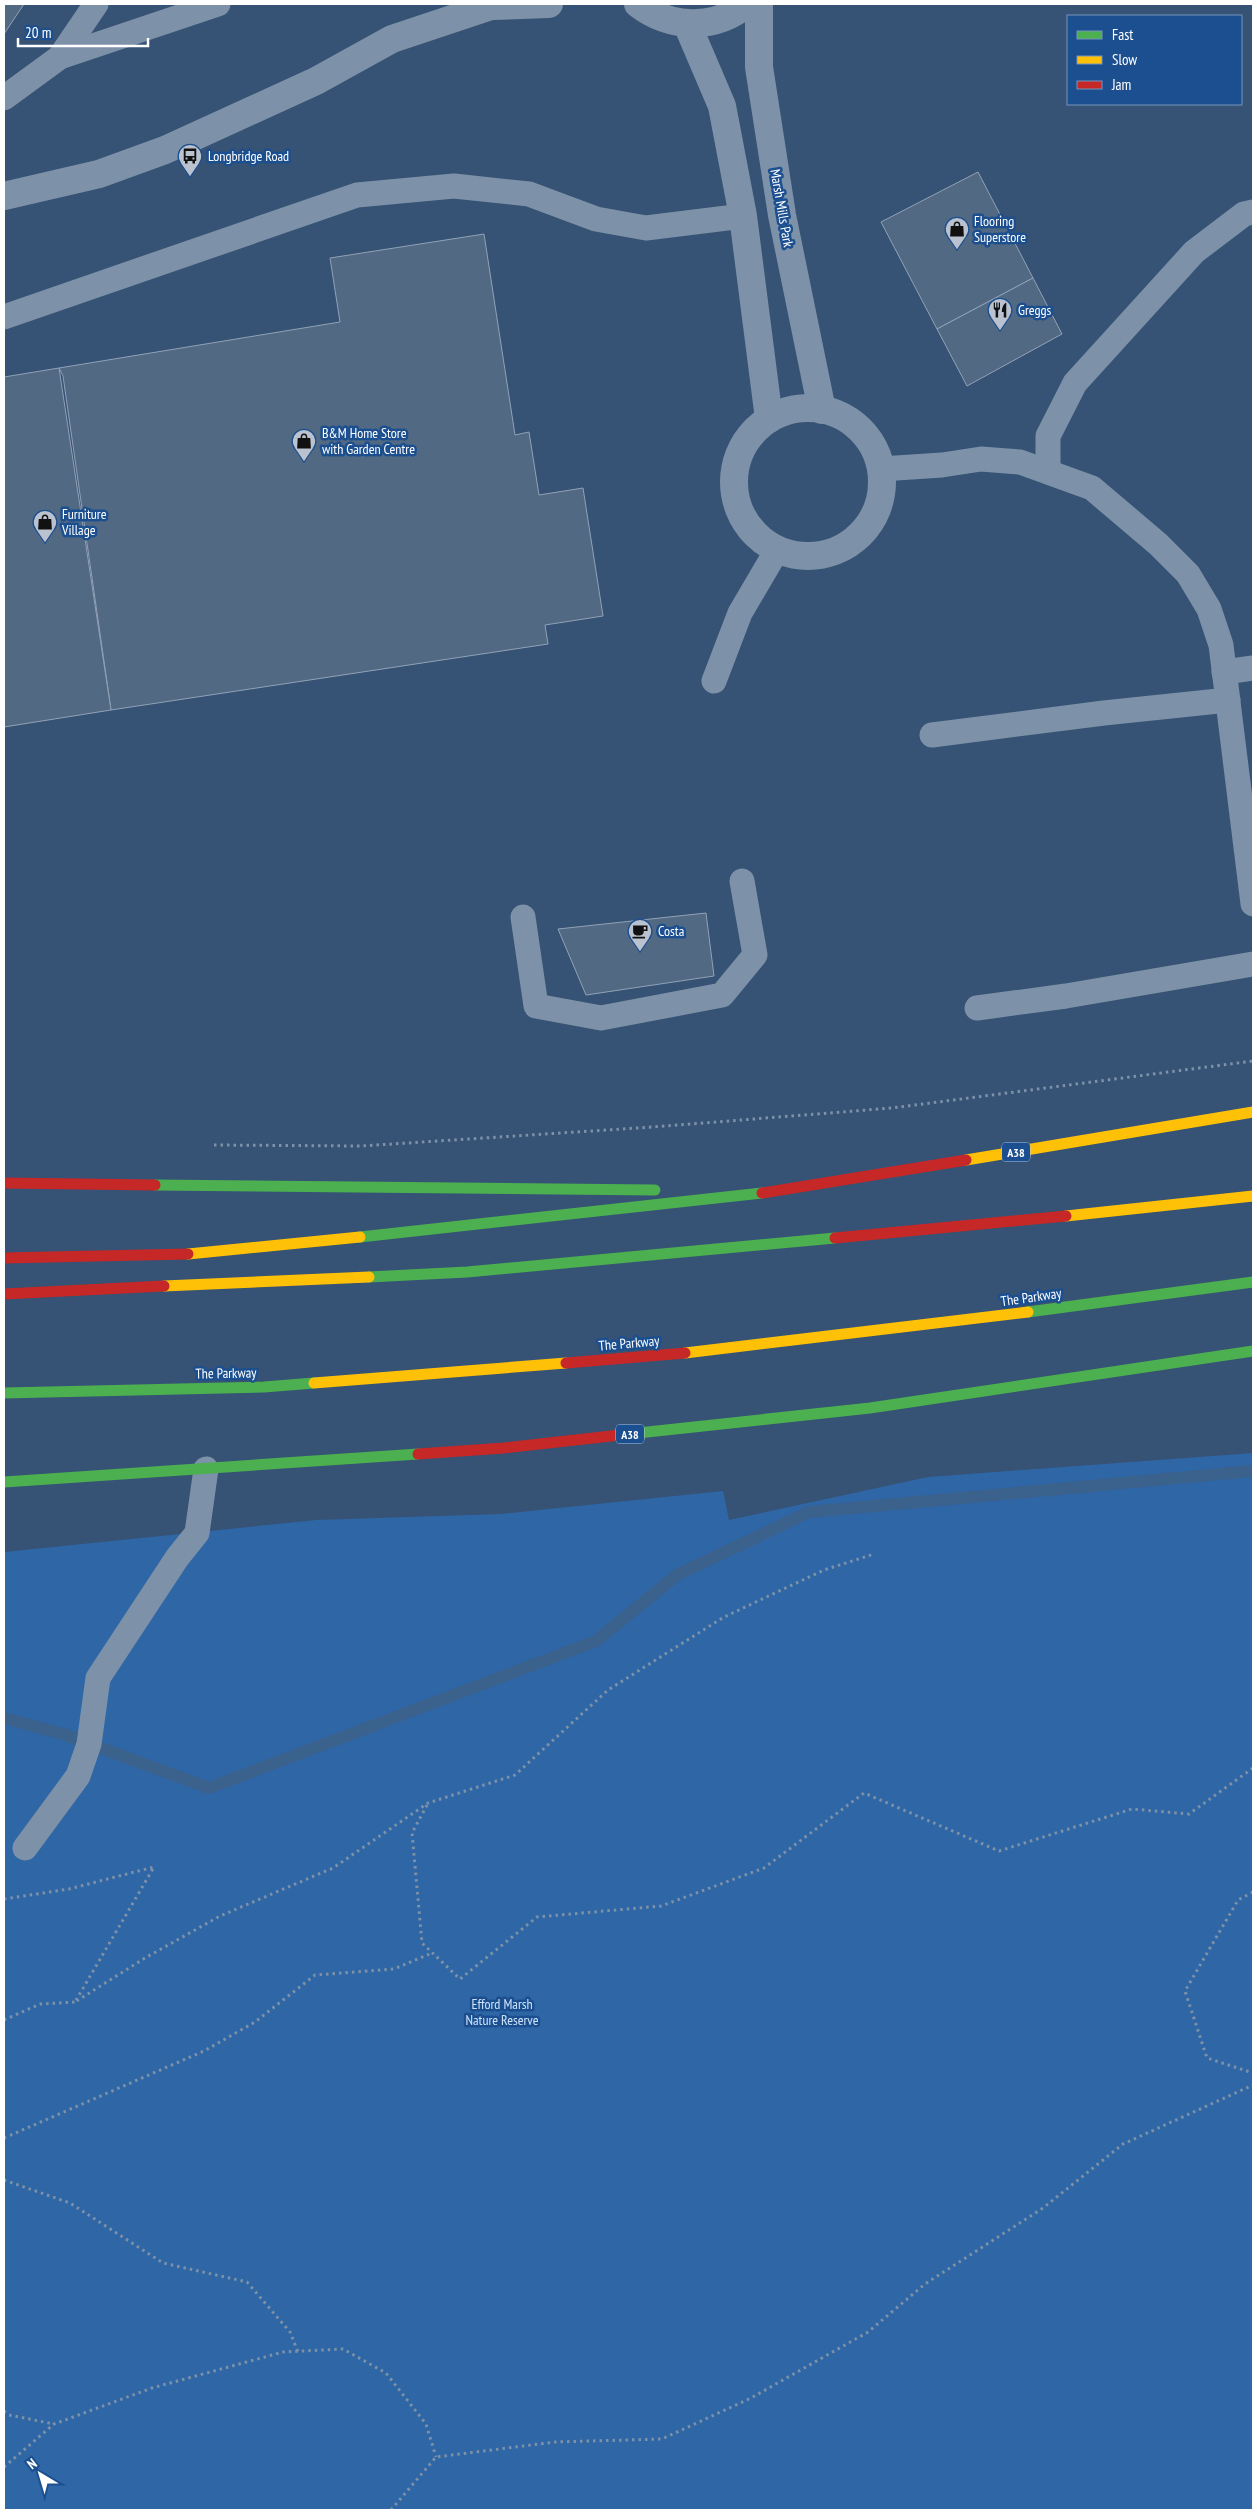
<svg xmlns="http://www.w3.org/2000/svg" width="1257" height="2514" font-family="'PT Sans Narrow',sans-serif">
	<rect width="100%" height="100%" fill="#365274"/>
	<!-- green -->
	<polygon fill="#2f66a5" points="1253,1453 1253,2510 4,2510 4,1552 316,1520 500,1514 723,1491 729,1520 928,1477"/>
	<g fill="none" stroke-linecap="round" stroke-linejoin="round">
		<!-- stream -->
		<polyline stroke="#3b618d" stroke-width="12" points="4,1718 63,1734 209,1788 596,1641 677,1575 809,1512 1253,1471"/>
	</g>
	<!-- building -->
	<g fill="#526984" stroke="#92a2b6">
		<polygon points="4,4 24,4 4,34"/>
		<polygon points="978,172 1033,278 937,329 881,222"/>
		<polygon points="484,234 515,435 529,432 539,495 583,488 603,616 545,625 548,644 111,710 63,376 59,368 340,322 330,258"/>
		<polygon points="1033,278 1062,334 967,386 937,329"/>
		<polygon points="59,368 111,710 4,727 4,377"/>
		<polygon points="706,913 714,976 586,995 558,929"/>
	</g>
	<g fill="none" stroke-linecap="round" stroke-linejoin="round">
		<!-- path -->
		<g stroke="#7d92a8" stroke-width="3" stroke-dasharray="2.5 4" stroke-linecap="butt">
			<polyline points="214,1145 361,1146 653,1127 892,1108 1253,1061"/>
			<polyline points="427,1805 412,1833 422,1943 460,1979 537,1917 661,1906 764,1868 864,1793 999,1851 1132,1809 1189,1814 1253,1768"/>
			<polyline points="1253,1892 1238,1900 1185,1991 1207,2058 1253,2073"/>
			<polyline points="4,1899 69,1889 154,1867 75,2002 145,1958 220,1916 333,1868 428,1803 515,1775 608,1690 724,1617 824,1570 874,1554"/>
			<polyline points="4,2020 40,2004 75,2002"/>
			<polyline points="4,2138 204,2051 255,2022 315,1975 394,1969 432,1953"/>
			<polyline points="4,2180 70,2203 163,2263 247,2282 290,2332 298,2352"/>
			<polyline points="4,2411 9,2415 54,2424"/>
			<polyline points="4,2467 54,2424 152,2388 283,2352 343,2349 386,2373 426,2424 436,2457"/>
			<polyline points="391,2510 436,2457 555,2442 662,2439 751,2398 868,2332 925,2284 1043,2208 1123,2144 1253,2085"/>
		</g>
		<!-- lane -->
		<g stroke="#7d92a8" stroke-width="25">
			<polyline points="60,57 96,4"/>
			<polyline points="4,98 60,57 218,4"/>
			<polyline points="4,317 357,195 454,186 529,194 596,219 646,228 743,216"/>
			<polyline points="881,469 942,465 981,459 1020,462 1092,488 1158,544 1188,574 1209,609 1221,645 1253,904"/>
			<polyline points="1048,471 1048,436 1075,383 1194,252 1244,214 1253,212"/>
			<polyline points="1224,672 1253,668"/>
			<polyline points="714,681 740,613 777,550"/>
			<polyline points="932,735 1104,713 1228,700"/>
			<polyline points="523,917 536,1006 601,1018 722,995 755,955 742,881"/>
			<polyline points="977,1008 1066,996 1253,964"/>
			<polyline points="25,1848 78,1776 89,1744 98,1678 177,1558 197,1533 206,1469"/>
		</g>
		<!-- street -->
		<g stroke="#7d92a8" stroke-width="28">
			<path d="M 638,4 C 669,28 715,31 746,4"/>
			<polyline points="759,4 759,67 782,215 822,410"/>
			<polyline points="493,6 549,4"/>
			<polyline points="687,24 722,106 743,216 769,419"/>
			<polyline points="4,196 99,174 165,150 316,81 392,39 497,4"/>
			<circle cx="808" cy="482" r="74"/>
		</g>
		<!-- fast -->
		<g stroke="#4caf50" stroke-width="11">
			<polyline points="155,1185 655,1190"/>
			<polyline points="360,1237 762,1193"/>
			<polyline points="369,1277 467,1272 835,1238"/>
			<polyline points="1028,1312 1253,1282"/>
			<polyline points="4,1393 264,1387 314,1383"/>
			<polyline points="638,1433 870,1408 1253,1351"/>
			<polyline points="4,1482 418,1454"/>
		</g>
		<!-- slow -->
		<g stroke="#ffc107" stroke-width="11">
			<polyline points="966,1160 1253,1112"/>
			<polyline points="1066,1216 1253,1196"/>
			<polyline points="188,1254 360,1237"/>
			<polyline points="164,1286 369,1277"/>
			<polyline points="685,1353 1028,1312"/>
			<polyline points="314,1383 566,1363"/>
		</g>
		<!-- jam -->
		<g stroke="#c62828" stroke-width="11">
			<polyline points="4,1183 155,1185"/>
			<polyline points="762,1193 966,1160"/>
			<polyline points="835,1238 1066,1216"/>
			<polyline points="4,1258 188,1254"/>
			<polyline points="4,1294 164,1286"/>
			<polyline points="566,1363 685,1353"/>
			<polyline points="418,1454 504,1448 638,1433"/>
		</g>
	</g>
	<!-- icons -->
	<defs>
		<g id="bus-pin" transform="scale(1.25)"><path d="M0 17L-7.5 6A9.5 9.5 0 1 1 7.5 6Z" fill="#b9c2ce" stroke="#1b4f8f"/><path d="M-5-6H5V4H4V6H2V4H-2V6H-4V4H-5ZM-3.5-4V0h7V-4ZM-3.5 1.2v1.5H-2V1.2ZM2 1.2v1.5H3.5V1.2Z" fill="#111"/></g>
		<g id="shop-pin" transform="scale(1.25)"><path d="M0 17L-7.5 6A9.5 9.5 0 1 1 7.5 6Z" fill="#b9c2ce" stroke="#1b4f8f"/><path d="M-5-2.5h2.3a2.7 3.5 0 0 1 5.4 0H5L5.5 6h-11ZM-1.5-2.5h3a1.5 2.3 0 0 0-3 0Z" fill="#111"/></g>
		<g id="restaurant-pin" transform="scale(1.25)"><path d="M0 17L-7.5 6A9.5 9.5 0 1 1 7.5 6Z" fill="#b9c2ce" stroke="#1b4f8f"/><path d="M-5-6h1v4h1v-4h1v4h1v-4h1v5L-1.5 .5V6h-2V.5L-5-1ZM5-6V6H3V1.5H1.5Q1.5-4 5-6Z" fill="#111"/></g>
		<g id="cafe-pin" transform="scale(1.25)"><path d="M0 17L-7.5 6A9.5 9.5 0 1 1 7.5 6Z" fill="#b9c2ce" stroke="#1b4f8f"/><path d="M-5.5-4.5H6V0H3Q3 3.5 0 3.5H-2.5Q-5.5 3.5-5.5 0ZM3-3.2v2h1.7v-2ZM-6 4.5H4V6H-6Z" fill="#111"/></g>
	</defs>
	<g fill-rule="evenodd">
		<use href="#bus-pin" x="190" y="156"/>
		<use href="#shop-pin" x="957" y="229"/>
		<use href="#restaurant-pin" x="1000" y="310"/>
		<use href="#shop-pin" x="304" y="441"/>
		<use href="#shop-pin" x="45" y="522"/>
		<use href="#cafe-pin" x="640" y="931"/>
	</g>
	<g text-anchor="middle" dominant-baseline="central" stroke-width="5" stroke-linejoin="round" paint-order="stroke">
		<!-- shield labels -->
		<g fill="#1b4f8f" stroke="#bbcadd" stroke-width="1">
			<rect x="1002" y="1142.5" width="28" height="19" rx="4"/>
			<rect x="616" y="1424.5" width="28" height="19" rx="4"/>
		</g>
		<g font-size="12" font-weight="bold" fill="#fff">
			<text x="1016" y="1152">A38</text>
			<text x="630" y="1434">A38</text>
		</g>
		<!-- poi labels -->
		<g font-size="14" fill="#fff" stroke="#1b4f8f" text-anchor="start">
			<text x="208" y="156">Longbridge Road</text>
			<text x="974" y="221">Flooring<tspan x="974" dy="16">Superstore</tspan></text>
			<text x="1018" y="310">Greggs</text>
			<text x="322" y="433">B&amp;M Home Store<tspan x="322" dy="16">with Garden Centre</tspan></text>
			<text x="62" y="514">Furniture<tspan x="62" dy="16">Village</tspan></text>
			<text x="658" y="931">Costa</text>
		</g>
		<!-- street labels -->
		<g font-size="14" fill="#fff" stroke="#1b4f8f">
			<text transform="translate(782 208) rotate(80)">Marsh Mills Park</text>
			<text transform="translate(1031 1297) rotate(-8)">The Parkway</text>
			<text transform="translate(629 1343) rotate(-5)">The Parkway</text>
			<text transform="translate(226 1373) rotate(-1)">The Parkway</text>
		</g>
		<!-- park labels -->
		<g font-size="14" fill="#cfe3fa" stroke="#1b4f8f">
			<text x="502" y="2004">Efford Marsh<tspan x="502" dy="16">Nature Reserve</tspan></text>
		</g>
	</g>
	<!-- border -->
	<rect width="1257" height="2514" fill="none" stroke="#ffffff" stroke-width="10"/>
	<!-- legend -->
	<rect x="1067" y="15" width="175" height="90" fill="#1b4f8f" stroke="#7695bc"/>
	<rect x="1077" y="31" width="25" height="8" fill="#4caf50" stroke="#7695bc"/>
	<text x="1112" y="40" font-size="15" fill="#ffffff">Fast</text>
	<rect x="1077" y="56" width="25" height="8" fill="#ffc107" stroke="#7695bc"/>
	<text x="1112" y="65" font-size="15" fill="#ffffff">Slow</text>
	<rect x="1077" y="81" width="25" height="8" fill="#c62828" stroke="#7695bc"/>
	<text x="1112" y="90" font-size="15" fill="#ffffff">Jam</text>
	<!-- north arrow -->
	<g transform="translate(40 2474) rotate(322)" stroke="#1b4f8f" stroke-width="4" paint-order="stroke">
	<path d="M0-4L9 19L0 12L-9 19Z" fill="#ffffff"/>
	<text y="-8" font-size="14" font-weight="bold" text-anchor="middle" fill="#ffffff">N</text>
	</g>
	<!-- scale -->
	<path d="M18 38v8h130v-8" fill="none" stroke="#ffffff" stroke-width="2.5"/>
	<text x="25" y="38" font-size="15" fill="#ffffff" stroke="#1b4f8f" stroke-width="4" paint-order="stroke">20 m</text>
</svg>
